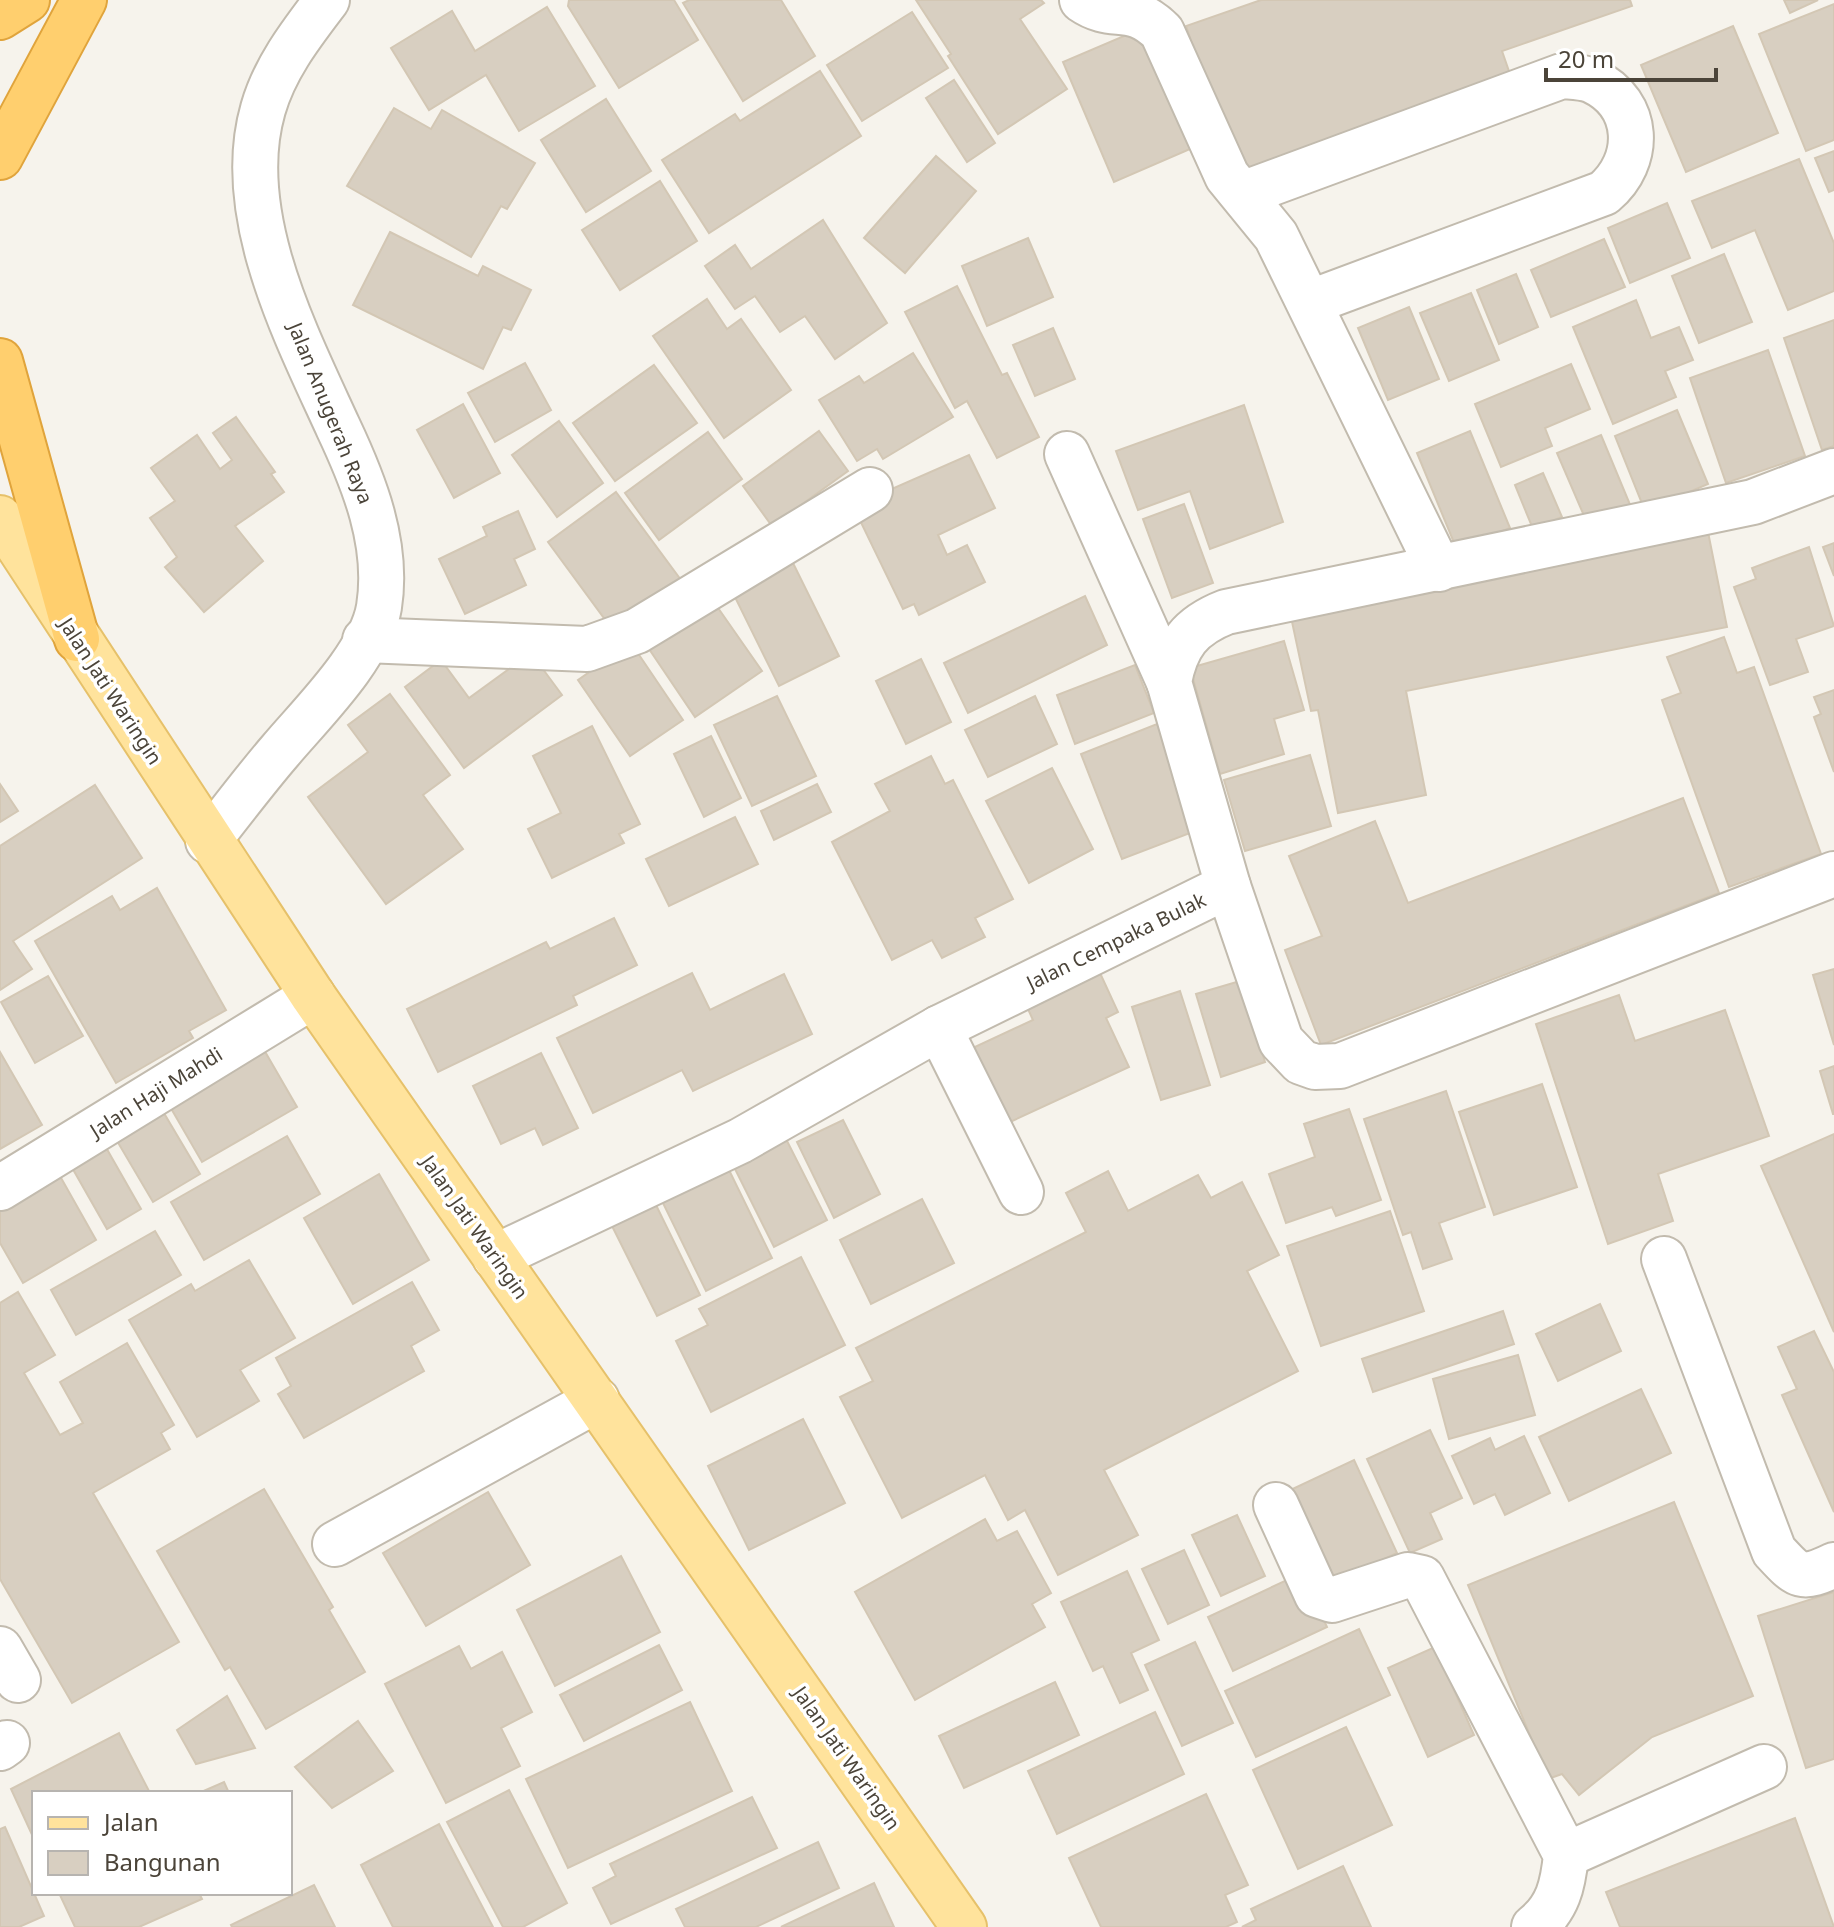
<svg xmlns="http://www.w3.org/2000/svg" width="1834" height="1927" font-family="'Noto Sans',sans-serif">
	<rect width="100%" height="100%" fill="#f6f3ec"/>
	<!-- building -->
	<g fill="#d8cfc1" stroke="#d3c7b4" stroke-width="2">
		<polygon points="569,0 674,0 698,40 619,88 568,6"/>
		<polygon points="689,0 781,0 815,56 743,101 683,3"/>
		<polygon points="916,0 1041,0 1044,3 1020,19 1067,89 998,134 948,56 951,54"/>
		<polygon points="1261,0 1630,0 1632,6 1502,51 1512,80 1237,174 1186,26"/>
		<polygon points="1784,0 1818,0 1790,13"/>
		<polygon points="1834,4 1834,140 1806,151 1759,34"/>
		<polygon points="547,7 595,86 519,131 486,75 429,110 391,48 452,11 475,51"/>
		<polygon points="912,12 948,68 862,121 827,65"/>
		<polygon points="1733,26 1778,133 1686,172 1641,65"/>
		<polygon points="1145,27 1197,146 1114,182 1063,62"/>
		<polygon points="820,71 861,136 709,233 662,160 735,114 740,121"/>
		<polygon points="954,80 995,143 967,162 926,98"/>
		<polygon points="606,99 651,171 586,212 541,140"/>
		<polygon points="394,108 431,129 442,110 535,163 507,209 501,206 471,257 347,186"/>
		<polygon points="1834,151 1834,190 1829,192 1815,158"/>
		<polygon points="936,156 976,191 905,273 864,238"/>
		<polygon points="1799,159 1834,243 1834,291 1788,310 1755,230 1712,248 1692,201"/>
		<polygon points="660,181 697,241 620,290 582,230"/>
		<polygon points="1667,203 1690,258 1630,283 1608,228"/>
		<polygon points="823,220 887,323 835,359 805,316 780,332 755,296 735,309 705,266 735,245 751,269"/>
		<polygon points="390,232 478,276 483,266 531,290 511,330 503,327 483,369 353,305"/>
		<polygon points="1028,238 1053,297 987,326 962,266"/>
		<polygon points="1604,239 1625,287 1551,317 1531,270"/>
		<polygon points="1724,254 1752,322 1699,343 1672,276"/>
		<polygon points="1516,274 1538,327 1499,344 1477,290"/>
		<polygon points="957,286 1002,375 1007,373 1039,437 997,458 967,401 955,408 905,312"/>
		<polygon points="1471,293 1499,360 1449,381 1420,313"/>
		<polygon points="707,299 727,329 741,319 791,390 724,438 653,336"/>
		<polygon points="1636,300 1651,338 1679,327 1693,360 1665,371 1676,397 1613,424 1573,327"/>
		<polygon points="1409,307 1439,379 1388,400 1358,328"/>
		<polygon points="1834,320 1834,446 1822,450 1784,338"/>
		<polygon points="1053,328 1075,379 1035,396 1013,345"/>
		<polygon points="1768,350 1805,456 1726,483 1690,378"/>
		<polygon points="913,353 953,417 883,459 877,449 857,461 819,400 859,376 864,383"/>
		<polygon points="525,363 551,410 495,442 468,393"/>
		<polygon points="1571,364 1590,409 1545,428 1552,446 1501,467 1475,404"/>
		<polygon points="654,365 697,423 615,481 573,423"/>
		<polygon points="463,404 500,473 454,498 417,430"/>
		<polygon points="1244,405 1283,522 1210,549 1190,491 1138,510 1116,451"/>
		<polygon points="1677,410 1708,484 1645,511 1615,436"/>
		<polygon points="236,417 275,472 271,474 284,492 235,526 263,561 204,612 165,567 177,557 150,518 175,501 151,468 197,435 220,469 232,460 213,433"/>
		<polygon points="559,421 603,483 557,517 512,455"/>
		<polygon points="819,431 848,471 772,526 743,486"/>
		<polygon points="1470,431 1510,528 1457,550 1417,453"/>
		<polygon points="708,432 742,479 659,540 625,493"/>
		<polygon points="1601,435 1631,507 1588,525 1557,453"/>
		<polygon points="969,455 995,508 938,535 947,555 967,545 985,582 919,615 914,604 903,609 853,506"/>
		<polygon points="1543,473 1562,517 1533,529 1515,485"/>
		<polygon points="616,492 681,580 612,629 548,542"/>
		<polygon points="1184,504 1213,583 1172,598 1143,519"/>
		<polygon points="518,511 535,549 514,559 526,585 465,614 439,559 487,536 483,527"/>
		<polygon points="1708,532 1727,627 1406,691 1426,795 1338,813 1318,710 1311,711 1291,617"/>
		<polygon points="1834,543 1834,576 1823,547"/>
		<polygon points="1809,547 1834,626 1796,639 1808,672 1770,685 1734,587 1756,579 1752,568"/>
		<polygon points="790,557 839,656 779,686 730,587"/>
		<polygon points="709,595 762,671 695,717 643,640"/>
		<polygon points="1085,596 1107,645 968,713 944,663"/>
		<polygon points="1724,637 1737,673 1754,667 1821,854 1729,887 1662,700 1681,693 1667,657"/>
		<polygon points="1284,641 1304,710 1274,719 1284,754 1220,774 1190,668"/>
		<polygon points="631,643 683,720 630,756 578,680"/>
		<polygon points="531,653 562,695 464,768 405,687 441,660 469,698"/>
		<polygon points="921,659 951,722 906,744 876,681"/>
		<polygon points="1135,665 1154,713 1075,744 1057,695"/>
		<polygon points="1834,690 1834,772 1814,717 1821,714 1814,697"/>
		<polygon points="390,694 450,775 423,795 463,849 386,904 308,797 368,752 348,725"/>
		<polygon points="777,696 816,776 752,806 714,725"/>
		<polygon points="1035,696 1057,744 988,777 965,730"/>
		<polygon points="1157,724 1198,830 1122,859 1081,754"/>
		<polygon points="592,726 640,824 619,834 624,843 552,878 528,829 561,813 533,756"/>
		<polygon points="711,736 741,798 704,817 674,754"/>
		<polygon points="1310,755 1331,826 1245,851 1224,780"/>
		<polygon points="931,756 945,784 953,780 1013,899 975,918 985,937 942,958 932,940 892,960 832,842 890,811 875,784"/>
		<polygon points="1052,768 1093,849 1029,883 986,801"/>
		<polygon points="0,784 18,811 0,822"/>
		<polygon points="817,784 831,812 774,840 761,811"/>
		<polygon points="95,785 142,858 13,941 32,969 0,990 0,846"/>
		<polygon points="1683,798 1719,893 1321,1045 1285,950 1322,936 1289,856 1375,821 1408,903"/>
		<polygon points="735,817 758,864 669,906 646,859"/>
		<polygon points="157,888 226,1010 189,1031 193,1038 116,1083 35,941 112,896 120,910"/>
		<polygon points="614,918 637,965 573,996 577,1005 438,1072 407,1009 546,942 550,949"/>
		<polygon points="1834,969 1834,1045 1813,975"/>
		<polygon points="692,973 710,1010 784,974 812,1034 693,1091 682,1070 593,1113 557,1038"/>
		<polygon points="1100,973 1118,1012 1106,1018 1129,1067 997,1128 962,1053 1033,1020 1027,1007"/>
		<polygon points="48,976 83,1036 35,1063 1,1002"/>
		<polygon points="1240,981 1265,1062 1221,1077 1196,994"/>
		<polygon points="1180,991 1210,1085 1161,1100 1132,1007"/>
		<polygon points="1619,995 1635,1041 1725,1010 1769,1136 1658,1174 1673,1221 1608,1244 1536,1024"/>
		<polygon points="256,1036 297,1107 202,1162 161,1091"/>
		<polygon points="0,1052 42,1125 0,1149"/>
		<polygon points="541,1053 578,1128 543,1145 535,1128 501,1144 473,1086"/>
		<polygon points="1834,1066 1834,1114 1833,1114 1820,1071"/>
		<polygon points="1542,1084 1577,1187 1494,1215 1459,1112"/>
		<polygon points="1446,1091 1485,1207 1439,1223 1452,1259 1423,1269 1411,1232 1403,1235 1364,1119"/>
		<polygon points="155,1098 200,1174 153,1202 107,1124"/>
		<polygon points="1349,1109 1381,1200 1336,1216 1332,1207 1286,1223 1269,1174 1315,1157 1304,1124"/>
		<polygon points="843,1120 880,1194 834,1218 797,1142"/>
		<polygon points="1834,1134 1834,1332 1761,1166"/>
		<polygon points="287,1136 320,1194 204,1260 171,1202"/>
		<polygon points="100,1137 141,1209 107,1229 66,1157"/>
		<polygon points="786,1139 827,1220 774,1247 733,1165"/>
		<polygon points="728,1168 772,1258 706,1291 662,1201"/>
		<polygon points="56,1169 96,1240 23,1283 0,1243 0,1201"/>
		<polygon points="1108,1171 1128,1211 1198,1175 1211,1198 1242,1182 1279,1255 1247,1271 1298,1371 1104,1470 1138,1535 1058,1575 1025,1510 1008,1520 985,1475 902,1518 840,1397 873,1381 856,1348 1086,1232 1066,1193"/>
		<polygon points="379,1174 429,1260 353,1304 304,1218"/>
		<polygon points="922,1199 954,1263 871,1304 840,1240"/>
		<polygon points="655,1203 700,1295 657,1316 611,1224"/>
		<polygon points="1390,1211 1424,1311 1321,1346 1287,1246"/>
		<polygon points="155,1231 181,1275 76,1335 51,1290"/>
		<polygon points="801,1257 845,1345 711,1412 676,1341 708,1325 699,1309"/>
		<polygon points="249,1260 295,1338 240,1370 259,1401 197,1437 129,1320 191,1284 195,1291"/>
		<polygon points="412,1282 439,1330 411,1346 424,1371 304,1438 278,1394 291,1386 276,1358"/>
		<polygon points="18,1292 55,1355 24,1373 60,1435 83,1423 60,1382 127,1343 174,1425 161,1433 170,1449 93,1493 179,1642 72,1703 0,1579 0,1303"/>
		<polygon points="1600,1304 1621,1351 1558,1381 1536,1334"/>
		<polygon points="1503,1311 1514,1344 1373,1392 1362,1359"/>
		<polygon points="1814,1331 1834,1372 1834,1512 1782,1395 1797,1389 1778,1347"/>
		<polygon points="1518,1355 1535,1415 1449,1439 1433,1379"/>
		<polygon points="1641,1389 1671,1453 1569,1501 1539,1437"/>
		<polygon points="803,1419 845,1503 749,1550 708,1466"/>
		<polygon points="1430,1430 1462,1498 1430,1513 1442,1539 1410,1553 1367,1459"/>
		<polygon points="1524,1436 1550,1493 1505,1515 1495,1494 1474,1504 1452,1456 1490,1438 1495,1450"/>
		<polygon points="1354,1460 1397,1553 1327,1586 1284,1493"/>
		<polygon points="264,1489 333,1607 329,1610 365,1672 266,1729 230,1667 225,1670 157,1551"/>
		<polygon points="488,1492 530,1565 426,1626 383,1553"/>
		<polygon points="1674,1502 1753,1696 1652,1737 1579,1795 1562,1774 1548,1779 1468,1585"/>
		<polygon points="1237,1515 1265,1576 1221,1596 1192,1535"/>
		<polygon points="985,1519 997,1541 1017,1531 1051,1593 1032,1604 1045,1627 915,1700 855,1592"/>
		<polygon points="1184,1550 1209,1605 1168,1624 1142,1569"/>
		<polygon points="621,1556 660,1632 555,1686 517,1610"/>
		<polygon points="1127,1571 1159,1640 1131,1653 1148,1690 1120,1703 1103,1666 1093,1671 1061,1602"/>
		<polygon points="1302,1573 1327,1627 1233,1671 1208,1617"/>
		<polygon points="1834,1592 1834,1759 1806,1768 1758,1616"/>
		<polygon points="1359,1629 1390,1695 1256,1757 1225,1691"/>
		<polygon points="1195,1642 1233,1723 1182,1746 1145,1665"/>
		<polygon points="659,1645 682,1690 584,1741 560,1695"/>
		<polygon points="459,1646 471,1669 502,1652 532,1712 501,1728 520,1766 446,1803 385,1684"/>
		<polygon points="1435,1647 1474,1735 1428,1757 1388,1668"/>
		<polygon points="1055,1682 1079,1735 964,1788 939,1736"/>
		<polygon points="227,1696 255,1748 196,1764 177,1730"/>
		<polygon points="690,1702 732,1791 568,1868 526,1779"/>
		<polygon points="1155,1712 1184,1774 1057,1834 1028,1771"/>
		<polygon points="358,1721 393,1771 332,1808 295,1767"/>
		<polygon points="1346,1727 1392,1825 1298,1869 1253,1770"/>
		<polygon points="119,1733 150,1793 34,1793 34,1839 11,1789"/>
		<polygon points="224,1782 229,1793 199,1793"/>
		<polygon points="509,1790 567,1903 523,1927 503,1927 447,1822"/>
		<polygon points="1206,1794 1248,1885 1225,1895 1237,1922 1226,1927 1101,1927 1069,1858"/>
		<polygon points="752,1797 777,1848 611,1924 593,1888 616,1876 610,1864"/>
		<polygon points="1795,1818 1834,1927 1620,1927 1606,1892"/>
		<polygon points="439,1824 493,1927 393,1927 361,1865"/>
		<polygon points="5,1827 44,1916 19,1927 0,1927 0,1829"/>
		<polygon points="818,1842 839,1888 756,1927 685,1927 676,1909"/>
		<polygon points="1343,1866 1371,1927 1242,1927 1256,1920 1251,1909"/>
		<polygon points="874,1883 894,1927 781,1927"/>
		<polygon points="314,1885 335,1927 232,1927 231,1925"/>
		<polygon points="59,1893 199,1893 202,1899 139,1927 75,1927"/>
	</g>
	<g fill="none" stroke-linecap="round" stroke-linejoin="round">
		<!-- minor casing -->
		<g stroke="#c2bbae" stroke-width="48">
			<g id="minor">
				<path d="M 1082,0 C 1114,22 1130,0 1162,32 L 1227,176 L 1276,236 L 1439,569"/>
				<path d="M 1245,193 L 1562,76 C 1572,77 1584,77 1593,81 C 1641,104 1642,161 1604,193 L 1311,302"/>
				<polyline points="1067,454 1169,682"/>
				<path d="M 1834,471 L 1753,502 L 1226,612 C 1190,626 1176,645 1169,682 L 1228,886 L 1281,1041 L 1301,1062 L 1315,1067 L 1340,1066 L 1834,874"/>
				<polyline points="365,640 587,649 637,631 870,490"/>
				<path d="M 208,841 C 232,811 255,780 280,751 C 311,714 371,656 379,607 C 389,544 364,482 338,427 C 295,333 233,213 263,109 C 275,67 302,33 327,0"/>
				<polyline points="939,1028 1021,1192"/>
				<polyline points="0,1188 313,996"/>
				<polyline points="495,1257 740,1141 939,1028 1228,886"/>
				<path d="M 1664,1259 L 1774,1551 C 1798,1577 1801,1581 1834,1565"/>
				<path d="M 1276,1505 L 1317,1595 L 1332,1600 L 1408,1575 L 1422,1578 L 1566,1855 C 1563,1885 1558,1908 1534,1927"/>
				<polyline points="335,1544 597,1400"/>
				<polyline points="0,1649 18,1680"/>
				<polyline points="0,1748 7,1743"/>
				<polyline points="1566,1855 1764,1767"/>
			</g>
		</g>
		<!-- major casing -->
		<g stroke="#e6c16a" stroke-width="48">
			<polyline id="major" points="0,518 313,996 964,1927"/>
		</g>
		<!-- highway casing -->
		<g stroke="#e0a43c" stroke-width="48">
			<g id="highway">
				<polyline points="0,17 27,0"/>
				<polyline points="0,157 84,0"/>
				<polyline points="0,361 77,639"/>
			</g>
		</g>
		<!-- minor -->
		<use href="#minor" stroke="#fff" stroke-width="44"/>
		<!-- major -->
		<use href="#major" stroke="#ffe39c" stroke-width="44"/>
		<!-- highway -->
		<use href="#highway" stroke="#ffcf6e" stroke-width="44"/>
	</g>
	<g text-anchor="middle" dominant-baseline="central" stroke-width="7" stroke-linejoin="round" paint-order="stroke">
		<!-- street labels -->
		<g font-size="20" fill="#4b4439" stroke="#fff">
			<text transform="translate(331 413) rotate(68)">Jalan Anugerah Raya</text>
			<text transform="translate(111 691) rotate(57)">Jalan Jati Waringin</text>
			<text transform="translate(1116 941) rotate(-26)">Jalan Cempaka Bulak</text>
			<text transform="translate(156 1092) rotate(-32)">Jalan Haji Mahdi</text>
			<text transform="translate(475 1227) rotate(55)">Jalan Jati Waringin</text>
			<text transform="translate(847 1758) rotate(55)">Jalan Jati Waringin</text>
		</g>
	</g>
	<!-- legend -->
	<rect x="32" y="1791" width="260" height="104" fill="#ffffff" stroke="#b7b4b0" stroke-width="2"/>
	<rect x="48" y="1817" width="40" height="12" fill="#ffe39c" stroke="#b7b4b0" stroke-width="2"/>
	<text x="104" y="1831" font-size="24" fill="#4b4439">Jalan</text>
	<rect x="48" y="1851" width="40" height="24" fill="#d8cfc1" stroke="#b7b4b0" stroke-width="2"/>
	<text x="104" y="1871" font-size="24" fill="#4b4439">Bangunan</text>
	<!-- scale -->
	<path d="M1546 68v12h170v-12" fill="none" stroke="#4b4439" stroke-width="4"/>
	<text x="1558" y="68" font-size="24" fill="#4b4439" stroke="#ffffff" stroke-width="6" paint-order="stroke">20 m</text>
</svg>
